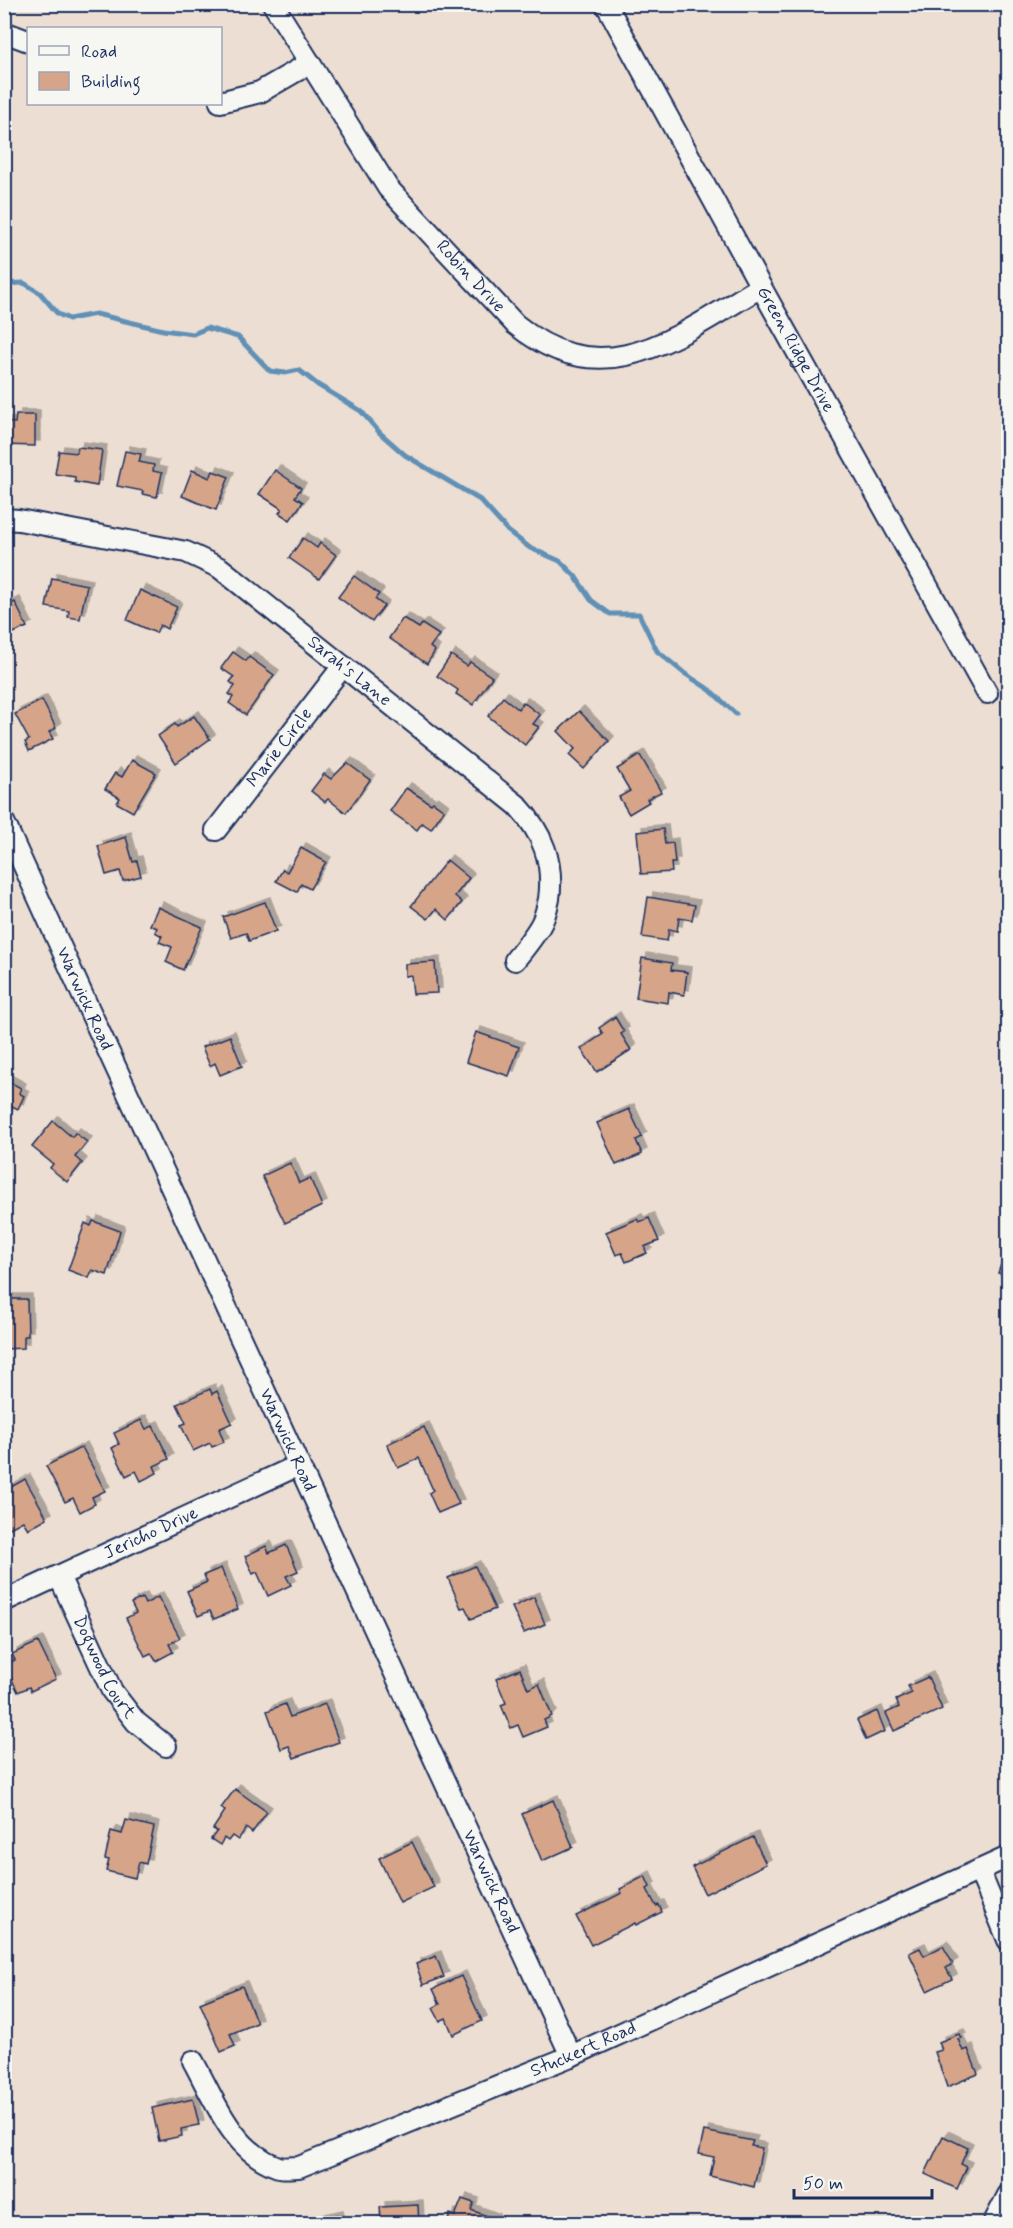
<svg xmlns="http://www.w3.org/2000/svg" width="1013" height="2228" font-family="Mynerve,sans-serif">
	<defs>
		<filter id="shadow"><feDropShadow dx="5" dy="-5" stdDeviation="0" flood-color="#0004"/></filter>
	</defs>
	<rect width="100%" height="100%" fill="#ecded2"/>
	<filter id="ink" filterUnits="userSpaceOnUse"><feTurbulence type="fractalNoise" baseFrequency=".0167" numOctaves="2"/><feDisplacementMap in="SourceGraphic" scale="12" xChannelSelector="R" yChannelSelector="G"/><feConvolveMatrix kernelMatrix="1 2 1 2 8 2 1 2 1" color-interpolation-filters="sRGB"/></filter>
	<g filter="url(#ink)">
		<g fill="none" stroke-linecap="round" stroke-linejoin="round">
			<!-- stream -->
			<polyline stroke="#6190b6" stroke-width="5" points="4,284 24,283 40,293 58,314 69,319 96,314 163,330 193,334 207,328 238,337 270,371 285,373 299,370 318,385 361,411 380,433 405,455 480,500 508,531 530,548 560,561 575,576 591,600 610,614 639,614 657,651 684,673 710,690 736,714"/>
		</g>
		<!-- building -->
		<g fill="#d6a589" stroke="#1b2f5e" stroke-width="1.5" filter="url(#shadow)">
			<polygon points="16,415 35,415 35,446 4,445 4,422 15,423"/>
			<polygon points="78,447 102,450 97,486 75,482 75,477 55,474 59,451 77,453"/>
			<polygon points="125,451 141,454 139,462 154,465 153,471 162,473 157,497 142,494 143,491 117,486"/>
			<polygon points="192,470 210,478 213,471 229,477 216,510 182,496"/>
			<polygon points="275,470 301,488 295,497 303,502 290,520 279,513 282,509 259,494"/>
			<polygon points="303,538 317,548 320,543 336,555 319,579 289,558"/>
			<polygon points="354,576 379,594 375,599 384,606 372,622 338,597"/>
			<polygon points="52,578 87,585 80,619 68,617 69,611 46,607"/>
			<polygon points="140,590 177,607 167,629 160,625 156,633 127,620"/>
			<polygon points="15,602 27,627 4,637 4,607"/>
			<polygon points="403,618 419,628 422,624 439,635 430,647 435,651 427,664 389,638"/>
			<polygon points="233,652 246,661 249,657 274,675 246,715 229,703 233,697 229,694 235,686 230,682 234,677 221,668"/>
			<polygon points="451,655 467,666 470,662 492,677 473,705 456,694 458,690 437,676"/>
			<polygon points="503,697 518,709 523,702 540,715 533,724 539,727 525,745 488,716"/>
			<polygon points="42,700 56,728 49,732 53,739 29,751 25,742 29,740 15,714"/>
			<polygon points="579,711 609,741 584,769 569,755 575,749 558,731"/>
			<polygon points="194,716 210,739 176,763 158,736 175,724 177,727"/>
			<polygon points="640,755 661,792 647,799 649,802 629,814 619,797 630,791 617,769"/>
			<polygon points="132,760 156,773 133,812 117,803 120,798 105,789 115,773 122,777"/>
			<polygon points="347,763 370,780 346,813 328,799 325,802 311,791 324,774 331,779"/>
			<polygon points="406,788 431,804 433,802 444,810 431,829 422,823 417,830 390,811"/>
			<polygon points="663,829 665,844 673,843 675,863 671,863 672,872 641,874 637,832"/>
			<polygon points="126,837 133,862 137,861 141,876 123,881 120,871 106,875 98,846"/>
			<polygon points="301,848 326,862 310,889 301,884 297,892 276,881 283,869 287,872"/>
			<polygon points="447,860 469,878 455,896 462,902 448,920 436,909 428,919 411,906"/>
			<polygon points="648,897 695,905 692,920 679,918 677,931 669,929 667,941 642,937"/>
			<polygon points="265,902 276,931 249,941 246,933 231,938 223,917"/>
			<polygon points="158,907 202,927 183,970 166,962 172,947 159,942 162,936 155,932 157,928 150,925"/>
			<polygon points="642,958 672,963 671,970 687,972 684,995 669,992 668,1003 636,998"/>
			<polygon points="435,962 437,993 413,994 411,975 405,976 405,964"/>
			<polygon points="615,1017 624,1032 621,1034 631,1050 597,1072 581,1049 603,1034 599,1028"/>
			<polygon points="476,1032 519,1047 509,1076 466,1062"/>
			<polygon points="230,1036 242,1066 220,1075 215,1063 210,1066 202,1047"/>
			<polygon points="4,1079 21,1088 19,1093 24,1096 18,1109 12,1106 4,1122"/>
			<polygon points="629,1109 642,1137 636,1140 642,1154 616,1165 597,1123"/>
			<polygon points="53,1121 72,1137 75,1133 87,1142 75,1157 82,1163 67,1182 50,1168 53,1164 32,1147"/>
			<polygon points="290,1163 299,1183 310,1178 322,1206 285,1223 262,1176"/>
			<polygon points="649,1218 659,1241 644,1247 647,1253 626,1262 622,1253 616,1255 606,1232 637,1219 639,1222"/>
			<polygon points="93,1221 120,1231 107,1275 92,1270 89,1278 68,1270 85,1223 91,1226"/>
			<polygon points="1006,1250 1008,1251 1008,1276 998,1273"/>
			<polygon points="4,1296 7,1296 8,1299 27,1299 28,1336 24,1336 24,1348 4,1349"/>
			<polygon points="210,1389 212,1394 217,1391 232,1423 219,1429 224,1442 212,1447 210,1443 193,1451 181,1425 186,1423 177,1404"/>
			<polygon points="141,1420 146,1429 153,1426 169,1459 154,1466 157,1473 141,1481 136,1471 126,1476 112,1448 119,1444 114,1433"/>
			<polygon points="424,1427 459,1504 438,1513 429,1493 433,1490 419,1458 398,1468 387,1444"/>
			<polygon points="82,1447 105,1491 92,1497 95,1504 80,1512 73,1498 65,1502 46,1466"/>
			<polygon points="25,1479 47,1518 28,1529 23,1521 6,1530 4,1491"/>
			<polygon points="286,1545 298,1571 286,1576 291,1585 268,1596 257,1572 253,1574 245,1556 266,1546 269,1553"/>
			<polygon points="475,1566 495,1609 471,1619 465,1607 461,1608 448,1578"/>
			<polygon points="221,1568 238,1609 214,1619 210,1611 198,1616 187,1591 207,1582 204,1575"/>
			<polygon points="158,1597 180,1638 169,1644 173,1652 156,1661 151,1653 145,1656 126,1618 136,1613 131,1603 142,1598 145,1604"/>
			<polygon points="534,1597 545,1624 524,1633 512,1607"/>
			<polygon points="38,1642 56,1679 31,1691 29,1687 18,1692 5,1665 15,1660 12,1654"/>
			<polygon points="520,1669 528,1689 539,1684 552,1716 544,1720 547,1727 523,1737 518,1725 511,1728 501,1705 506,1703 496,1679"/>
			<polygon points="928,1677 942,1709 894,1731 886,1713 899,1707 896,1700 912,1693 908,1686"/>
			<polygon points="285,1704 290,1717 325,1704 339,1742 294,1758 289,1746 281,1749 267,1711"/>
			<polygon points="877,1711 885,1731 866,1740 857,1720"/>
			<polygon points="235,1789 267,1812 252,1833 246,1828 238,1840 232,1836 228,1841 224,1838 220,1845 211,1839 217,1831 213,1829 225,1811 221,1808"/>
			<polygon points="553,1800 573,1847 542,1861 522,1814"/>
			<polygon points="126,1820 154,1827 146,1864 139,1862 135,1878 106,1871 109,1860 105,1859 111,1831 122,1834"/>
			<polygon points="753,1837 766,1864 705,1894 692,1867"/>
			<polygon points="412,1842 434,1887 400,1903 379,1858"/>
			<polygon points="645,1876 650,1887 647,1889 656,1906 659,1905 662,1912 636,1925 635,1923 591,1945 576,1916 622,1893 620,1889"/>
			<polygon points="943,1946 953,1964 946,1968 952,1979 927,1991 909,1953 920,1948 924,1956"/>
			<polygon points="436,1956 444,1977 423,1985 416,1964"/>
			<polygon points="461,1976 482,2021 453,2035 446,2018 440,2021 433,2008 440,2004 433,1989"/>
			<polygon points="242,1986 257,2023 230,2034 235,2046 221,2052 200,2003"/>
			<polygon points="959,2034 961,2038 958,2039 963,2051 968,2049 978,2074 947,2087 935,2052 942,2050 939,2042"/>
			<polygon points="193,2099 199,2125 181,2129 182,2136 159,2141 152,2108"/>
			<polygon points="704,2131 753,2141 751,2146 762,2148 754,2187 710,2176 714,2157 699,2154"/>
			<polygon points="943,2136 968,2148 961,2164 967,2167 957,2189 925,2174"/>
			<polygon points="462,2199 474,2203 471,2210 495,2219 493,2224 447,2224 450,2214 455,2216"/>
			<polygon points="418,2205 419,2224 376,2224 375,2218 381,2218 380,2207"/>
			<polygon points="338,2215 340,2224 298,2224"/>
		</g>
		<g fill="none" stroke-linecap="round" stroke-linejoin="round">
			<!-- street casing -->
			<g stroke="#1b2f5e" stroke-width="24">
				<g id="street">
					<path id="s1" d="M 273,4 L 388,188 L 515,324 C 605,398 678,335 761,287"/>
					<path id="s2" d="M 606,4 L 761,287 L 987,693"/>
					<polyline points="4,32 28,41"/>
					<polyline points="220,102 260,92 310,63"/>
					<path id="s3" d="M 4,519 L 19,520 L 186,552 L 220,568 L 517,805 C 543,833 554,862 549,899 C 547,908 545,918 540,926 C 533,938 524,949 515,960"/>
					<path id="s4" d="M 4,822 L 82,994 L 571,2056"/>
					<path id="s5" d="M 216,830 L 343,666"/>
					<path id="s6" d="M 59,1576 L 112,1691 L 136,1722 L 166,1746"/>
					<path id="s7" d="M 4,1601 L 299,1465"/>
					<polyline points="979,1870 1008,1940"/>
					<path id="s8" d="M 193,2061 C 214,2099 232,2150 276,2166 C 282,2169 292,2167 299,2167 L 571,2056 L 1008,1857"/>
					<polyline points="993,2224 1008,2195"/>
				</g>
			</g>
			<!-- street -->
			<use href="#street" stroke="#f6f6f2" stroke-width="20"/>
		</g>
	</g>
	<g text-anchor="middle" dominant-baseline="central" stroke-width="5" stroke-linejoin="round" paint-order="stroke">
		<!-- street labels -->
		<g font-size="18" fill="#1b2f5e" stroke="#f6f6f2">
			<text stroke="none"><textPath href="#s1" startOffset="338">Robin Drive</textPath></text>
			<text stroke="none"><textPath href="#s2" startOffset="394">Green Ridge Drive</textPath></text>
			<text stroke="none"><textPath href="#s3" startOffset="388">Sarah's Lane</textPath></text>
			<text stroke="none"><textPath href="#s5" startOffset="104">Marie Circle</textPath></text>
			<text stroke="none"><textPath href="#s4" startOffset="194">Warwick Road</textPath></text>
			<text stroke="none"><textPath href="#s4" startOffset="680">Warwick Road</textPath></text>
			<text stroke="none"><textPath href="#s7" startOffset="162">Jericho Drive</textPath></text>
			<text stroke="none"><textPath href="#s6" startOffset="102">Dogwood Court</textPath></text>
			<text stroke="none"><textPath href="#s4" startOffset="1166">Warwick Road</textPath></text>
			<text stroke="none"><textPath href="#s8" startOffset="468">Stuckert Road</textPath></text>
		</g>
	</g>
	<!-- margin -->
	<rect width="1013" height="2228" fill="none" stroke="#f6f6f2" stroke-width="24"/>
	<rect x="12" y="12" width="989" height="2204" fill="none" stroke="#1b2f5e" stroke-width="2" filter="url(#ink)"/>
	<!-- legend -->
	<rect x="27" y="27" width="195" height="78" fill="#f6f6f2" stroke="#9ea6b7" stroke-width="1.5"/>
	<rect x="39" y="46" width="30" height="9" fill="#f6f6f2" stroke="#9ea6b7" stroke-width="1.5"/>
	<text x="81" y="57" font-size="18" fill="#1b2f5e">Road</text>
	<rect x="39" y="72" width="30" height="18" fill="#d6a589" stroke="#9ea6b7" stroke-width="1.5"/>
	<text x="81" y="87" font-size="18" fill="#1b2f5e">Building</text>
	<!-- scale -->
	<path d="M794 2189v9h138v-9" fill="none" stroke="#1b2f5e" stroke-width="3"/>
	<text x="803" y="2189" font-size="18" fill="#1b2f5e" stroke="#f6f6f2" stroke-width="4.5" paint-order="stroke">50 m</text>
</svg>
